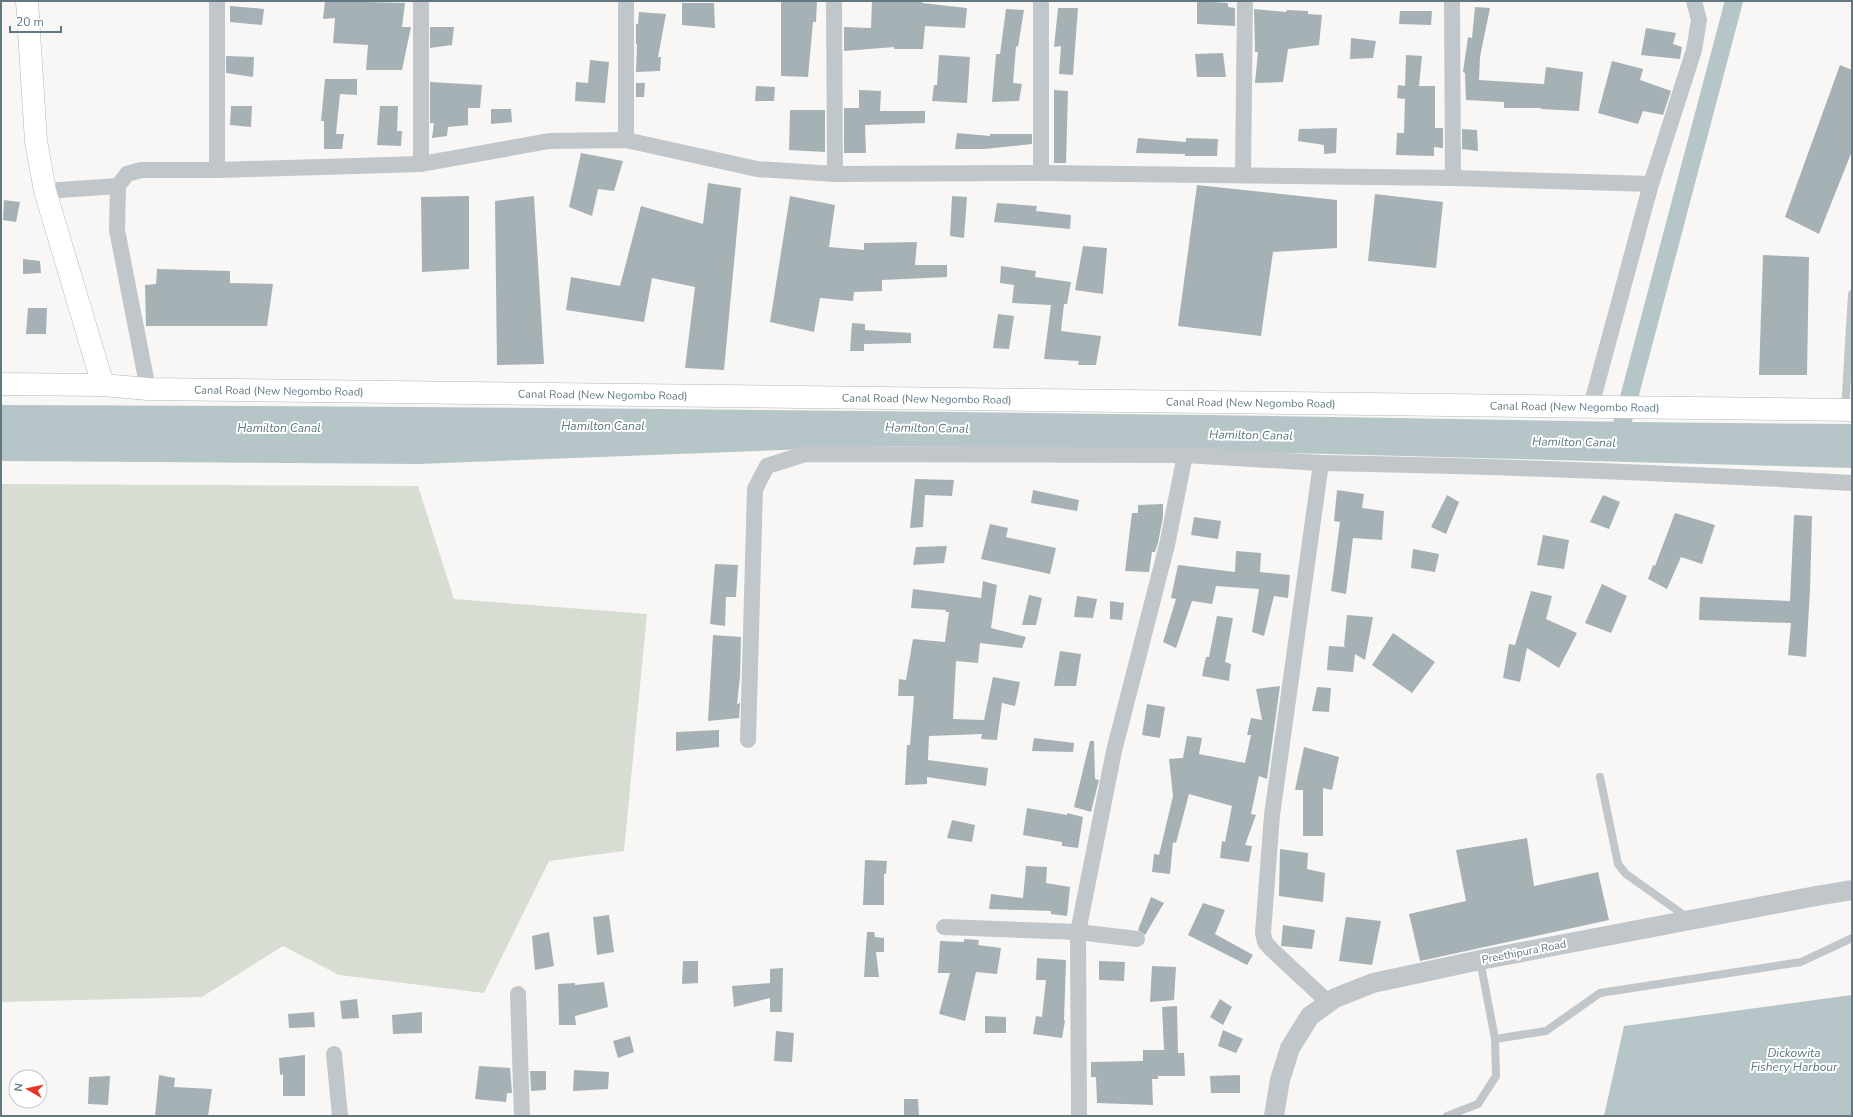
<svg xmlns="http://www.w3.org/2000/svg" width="1853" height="1117" font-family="'Nunito Sans',sans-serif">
	<rect width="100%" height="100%" fill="#f8f7f5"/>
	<!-- green -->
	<polygon fill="#d8ddd4" points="1,484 418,486 454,599 647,614 624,851 549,861 484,993 339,975 283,946 202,997 1,1002"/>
	<!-- water -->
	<g fill="#b6c6c8">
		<path d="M 1,405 C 404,406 807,410 1210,415 C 1424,418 1638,423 1852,424 L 1852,468 L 1143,449 L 889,446 L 419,464 L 1,461 Z"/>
		<polygon points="1852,995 1852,1116 1604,1116 1624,1026"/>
	</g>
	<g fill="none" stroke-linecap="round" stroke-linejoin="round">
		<!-- canal -->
		<polyline stroke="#b6c6c8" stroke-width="18" points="1617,443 1734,1"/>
	</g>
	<!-- building -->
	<g fill="#a5b1b5">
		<polygon points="325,1 405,3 402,27 411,27 402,70 366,70 368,45 333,43 335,18 323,19"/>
		<polygon points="817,1 816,22 813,22 808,77 781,76 781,2"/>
		<polygon points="872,1 923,1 922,3 967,8 965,28 925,26 923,49 894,49 894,47 844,51 844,27 871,28"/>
		<polygon points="1197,1 1228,3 1228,7 1235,8 1235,26 1197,24"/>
		<polygon points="682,3 714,3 715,28 682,25"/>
		<polygon points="230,6 264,9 262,25 230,22"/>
		<polygon points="1475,7 1490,8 1480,57 1479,80 1544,84 1546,67 1583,72 1579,111 1541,109 1541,108 1504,108 1504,102 1466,100 1465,73 1463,72 1468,37 1472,38"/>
		<polygon points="1058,8 1078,8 1073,75 1059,74 1061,46 1054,47"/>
		<polygon points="1006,9 1024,10 1018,47 1016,46 1013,83 1022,84 1019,101 992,102 996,54 1000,54"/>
		<polygon points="1254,9 1286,12 1287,10 1308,11 1308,14 1322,15 1319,45 1288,49 1283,82 1255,83 1258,52 1255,52"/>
		<polygon points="1400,11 1432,11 1431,25 1399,24"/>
		<polygon points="639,12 666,14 658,57 661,57 660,71 636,72 637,44 636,44 636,24 638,24"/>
		<polygon points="430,27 454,27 452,45 430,48"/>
		<polygon points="1646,28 1676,33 1673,44 1682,47 1680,59 1641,55"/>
		<polygon points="1351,38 1376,41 1373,58 1350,59"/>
		<polygon points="1223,53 1226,77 1197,77 1195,54"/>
		<polygon points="939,55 970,57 967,103 932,101 934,85 937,85"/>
		<polygon points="1406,55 1422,56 1419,86 1435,86 1435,128 1443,128 1443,148 1434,147 1434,156 1396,155 1397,133 1404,133 1405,99 1397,98 1398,85 1405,86"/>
		<polygon points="226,56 254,57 253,77 226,73"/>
		<polygon points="590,60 609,62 605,103 575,101 576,82 588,83"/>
		<polygon points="1612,61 1643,69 1640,80 1671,91 1663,115 1643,111 1638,124 1598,113"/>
		<polygon points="1840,65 1852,70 1852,151 1819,234 1785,217"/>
		<polygon points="325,79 357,79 357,95 340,94 336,134 344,134 342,149 324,149 324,121 321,121"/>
		<polygon points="430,82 482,85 480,108 468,108 468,125 448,127 447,136 432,138 434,123 430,123"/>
		<polygon points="636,83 645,83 644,97 636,97"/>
		<polygon points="756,86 775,87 774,101 755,101"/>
		<polygon points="859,90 881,91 880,111 925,111 925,123 865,125 866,153 844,153 844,108 859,108"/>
		<polygon points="1054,90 1068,91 1066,163 1054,163"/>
		<polygon points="231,106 252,106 251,127 230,125"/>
		<polygon points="380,106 398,106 397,131 402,131 401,146 377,145"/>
		<polygon points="491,109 511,109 512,122 491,124"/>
		<polygon points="790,110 825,110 825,152 789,150"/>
		<polygon points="1337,128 1336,153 1324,154 1324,145 1298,141 1299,129"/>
		<polygon points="1462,129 1477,130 1478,151 1462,149"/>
		<polygon points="957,133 990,136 990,134 1032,134 1032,144 984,149 955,149"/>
		<polygon points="1138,138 1186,142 1186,138 1218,139 1217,156 1185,156 1185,154 1136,153"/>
		<polygon points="581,153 623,161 614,191 598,189 592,216 569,207"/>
		<polygon points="708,183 741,188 724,370 685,368 695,287 652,278 644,322 566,310 571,277 620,286 641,206 703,224"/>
		<polygon points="1197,185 1337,200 1337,248 1273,252 1261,336 1178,326"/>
		<polygon points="1375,194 1443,202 1436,268 1368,261"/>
		<polygon points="469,196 469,269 422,272 421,197"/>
		<polygon points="534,196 544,364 497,365 495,201"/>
		<polygon points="790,196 835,205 829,247 864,250 864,243 917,242 915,265 947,265 947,277 882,280 882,291 854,292 853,301 820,298 814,332 770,322"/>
		<polygon points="952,196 967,197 964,238 950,236"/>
		<polygon points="4,200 20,202 16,222 3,220"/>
		<polygon points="997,203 1037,206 1036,211 1071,215 1070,229 994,222"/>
		<polygon points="1083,246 1107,248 1103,294 1075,290"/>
		<polygon points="1763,255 1809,257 1807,375 1759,375"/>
		<polygon points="23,259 40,261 41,273 23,274"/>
		<polygon points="1001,266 1036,271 1035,277 1071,282 1067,304 1064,304 1061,331 1101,336 1096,365 1078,365 1079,361 1044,359 1051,305 1012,303 1014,285 1000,283"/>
		<polygon points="157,269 230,271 230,283 273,284 267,326 146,326 145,285 156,284"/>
		<polygon points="28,308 47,308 46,334 26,334"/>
		<polygon points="998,314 1014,316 1009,349 993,348"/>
		<polygon points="852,323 865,324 865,330 911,333 911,343 864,344 864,351 850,351"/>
		<polygon points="915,479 954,480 952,496 925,495 923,527 910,528"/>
		<polygon points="1033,490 1079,500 1077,511 1031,503"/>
		<polygon points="1337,490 1364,494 1362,508 1384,511 1382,540 1353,538 1346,594 1331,591 1340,522 1334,521"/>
		<polygon points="1447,495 1459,502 1446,534 1431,527"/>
		<polygon points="1603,495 1620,502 1609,529 1590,522"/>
		<polygon points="1163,504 1163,517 1158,543 1155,552 1152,552 1149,572 1125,571 1132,513 1138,513 1138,505"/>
		<polygon points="1675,513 1715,525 1702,564 1681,557 1667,589 1648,579 1653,565 1655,566"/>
		<polygon points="1794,515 1812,516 1810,591 1806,657 1788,655 1791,623 1699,620 1700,597 1790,601"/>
		<polygon points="1194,517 1221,521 1218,539 1191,535"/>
		<polygon points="990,524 1008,528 1006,537 1056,548 1050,574 981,559"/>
		<polygon points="1543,535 1569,540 1564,569 1537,565"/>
		<polygon points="947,546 944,563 913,565 916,547"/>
		<polygon points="1413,549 1439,554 1435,572 1411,568"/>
		<polygon points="1236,551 1261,553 1260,572 1290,575 1288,598 1274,596 1264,636 1252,632 1259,589 1216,586 1212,604 1192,601 1176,648 1163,642 1176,599 1171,598 1178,565 1235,572"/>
		<polygon points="715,564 738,565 736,597 726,597 725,626 710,624"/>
		<polygon points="983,581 997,585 991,628 1026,637 1022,648 980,643 978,663 956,661 953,719 984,720 993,677 1020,682 1015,706 1002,703 997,740 981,739 982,734 929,736 928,760 988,768 986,786 927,777 927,784 905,785 907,745 910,745 914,696 898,696 899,679 906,680 913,639 945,642 949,612 946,612 946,610 911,608 913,589 981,598"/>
		<polygon points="1602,584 1627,596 1611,633 1585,623"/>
		<polygon points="1531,591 1552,596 1546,619 1577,633 1559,668 1527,648 1520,682 1503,678 1509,644 1515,645"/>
		<polygon points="1029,595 1042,598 1036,625 1022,625"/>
		<polygon points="1077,596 1097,599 1093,618 1074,617"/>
		<polygon points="1110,601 1124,603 1122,620 1110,619"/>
		<polygon points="1347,615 1373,617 1365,660 1355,654 1353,672 1327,670 1329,646 1346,647 1344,646"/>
		<polygon points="1217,616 1233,618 1225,662 1231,664 1229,681 1202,676 1206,657 1209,657"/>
		<polygon points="1393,633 1435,662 1412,693 1372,665"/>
		<polygon points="713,635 741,637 740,677 737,704 740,703 739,718 708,721"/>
		<polygon points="1060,651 1081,654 1076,686 1054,686"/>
		<polygon points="1280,686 1267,779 1259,776 1251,814 1256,815 1245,845 1252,846 1249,862 1220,858 1222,841 1225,842 1232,806 1189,794 1176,843 1173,842 1170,874 1152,872 1154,854 1159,855 1173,796 1169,759 1183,758 1187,736 1202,738 1199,754 1245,763 1251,735 1247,735 1251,718 1262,720 1256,689"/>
		<polygon points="1317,687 1331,688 1329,712 1312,711"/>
		<polygon points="1147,704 1165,707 1160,738 1142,735"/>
		<polygon points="719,730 719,747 676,751 676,732"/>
		<polygon points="1034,738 1074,743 1073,752 1032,751"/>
		<polygon points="1090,741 1094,741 1095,779 1099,780 1091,812 1074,807"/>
		<polygon points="1304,747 1339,757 1332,790 1323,788 1323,836 1303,836 1303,790 1295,790"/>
		<polygon points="1027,808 1067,815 1067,813 1083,817 1078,848 1062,846 1062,842 1023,835"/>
		<polygon points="952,820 975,825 972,842 947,838"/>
		<polygon points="1527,838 1534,886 1598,872 1609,920 1420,961 1409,914 1466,901 1456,850"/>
		<polygon points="1280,849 1308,853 1307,869 1325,873 1323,902 1279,896"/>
		<polygon points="865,860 887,861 886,874 884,874 884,905 863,905"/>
		<polygon points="1026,866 1047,867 1046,883 1070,887 1067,916 1051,914 1051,911 989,909 991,894 1023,898"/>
		<polygon points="1151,897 1164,903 1145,935 1138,930"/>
		<polygon points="1203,903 1225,910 1215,934 1253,955 1247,965 1188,935"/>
		<polygon points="609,915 614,952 597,955 593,917"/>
		<polygon points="1346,917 1381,921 1372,965 1339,961"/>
		<polygon points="1283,925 1315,930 1312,949 1281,946"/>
		<polygon points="549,932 554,966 535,970 532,936"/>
		<polygon points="867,932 874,932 875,937 884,938 884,952 876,952 879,977 864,977"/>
		<polygon points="964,939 979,940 978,945 1001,948 997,974 976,972 965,1021 939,1014 950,973 938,973 940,941 964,942"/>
		<polygon points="1037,958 1066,960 1064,1020 1065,1021 1062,1038 1033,1034 1036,1016 1042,1017 1046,980 1036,980"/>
		<polygon points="683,961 698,961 698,983 682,984"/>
		<polygon points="1099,961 1125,962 1124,981 1099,980"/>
		<polygon points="1152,966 1176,967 1174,1000 1150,1002"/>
		<polygon points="783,968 782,1012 770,1012 770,998 734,1007 732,986 770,983 770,969"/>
		<polygon points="604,982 608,1007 575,1016 576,1025 559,1025 558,984 575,983 575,985"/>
		<polygon points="357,999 359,1018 342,1019 340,1001"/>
		<polygon points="1220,999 1232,1007 1223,1025 1210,1017"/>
		<polygon points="1177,1006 1178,1053 1184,1053 1185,1076 1158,1076 1158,1079 1152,1079 1153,1105 1097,1103 1096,1077 1091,1077 1091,1062 1143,1061 1143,1050 1164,1050 1162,1007"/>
		<polygon points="314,1012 315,1027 289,1028 288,1014"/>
		<polygon points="422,1012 422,1033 393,1034 392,1015"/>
		<polygon points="985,1016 1006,1017 1006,1033 985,1033"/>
		<polygon points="1223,1030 1243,1039 1236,1053 1218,1046"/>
		<polygon points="776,1031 794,1033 792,1062 774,1061"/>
		<polygon points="630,1036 634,1052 618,1058 613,1041"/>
		<polygon points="305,1055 305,1096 283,1096 283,1074 280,1075 279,1058"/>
		<polygon points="479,1066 510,1068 512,1093 507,1093 506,1102 475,1099"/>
		<polygon points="574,1070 609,1072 608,1089 573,1091"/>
		<polygon points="530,1071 546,1071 546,1090 531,1091"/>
		<polygon points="159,1075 175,1078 174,1087 212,1089 208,1116 155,1116"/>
		<polygon points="1240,1075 1240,1093 1211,1093 1210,1076"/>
		<polygon points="110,1076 108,1105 88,1104 89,1077"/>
		<polygon points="904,1099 918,1099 919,1116 904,1116"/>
	</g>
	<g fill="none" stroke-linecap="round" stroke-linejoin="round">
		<!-- primary casing -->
		<g stroke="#b2b8bc" stroke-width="23">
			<g id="primary">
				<polyline points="27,1 36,141 45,191 103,385"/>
				<path id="s1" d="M 1,384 L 103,385 L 148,389 L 1852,410"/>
			</g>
		</g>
		<!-- service -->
		<g stroke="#c0c6c9" stroke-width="8">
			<polyline points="1845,410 1852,294"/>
			<polyline points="1600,777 1618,864 1626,874 1688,918"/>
			<polyline points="1495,1039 1546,1031 1600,993 1801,962 1852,938"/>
			<polyline points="1447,1116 1478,1104 1496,1076 1495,1039 1480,960"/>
		</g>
		<!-- minor -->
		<g stroke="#c0c6c9" stroke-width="16">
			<polyline points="217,1 217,170"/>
			<polyline points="834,1 835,174"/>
			<polyline points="1452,1 1453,178"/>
			<polyline points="626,140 626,1"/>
			<polyline points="421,164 421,1"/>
			<polyline points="1041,173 1041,1"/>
			<polyline points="1243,175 1245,1"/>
			<polyline points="45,191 118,186"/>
			<polyline points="148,389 117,230 118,186 127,174 141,170 217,170 421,164 549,141 626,140 757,169 835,174 1041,173 1453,178 1651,184"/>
			<polyline points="1591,406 1651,184 1694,50 1699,20 1694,1"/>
			<path d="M 1321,463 C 1498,466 1675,473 1852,483"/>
			<polyline points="748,740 755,489 767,466 805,454 1185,455 1321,463 1272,815 1263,933 1265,942 1271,949 1328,1002"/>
			<polyline points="944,927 1078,932 1137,939"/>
			<polyline points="518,994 522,1116"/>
			<polyline points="334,1054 340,1116"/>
			<polyline points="1079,1116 1078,932 1114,751 1167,545 1185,455"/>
		</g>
		<!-- tertiary -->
		<polyline stroke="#c0c6c9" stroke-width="20" points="1274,1116 1280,1080 1290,1048 1310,1016 1335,998 1373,983 1480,960 1816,896 1852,890"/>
		<!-- primary -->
		<use href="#primary" stroke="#fff" stroke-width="22"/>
	</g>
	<g text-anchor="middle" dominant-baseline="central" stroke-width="4" stroke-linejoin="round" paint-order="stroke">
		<!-- street labels -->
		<g font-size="11" fill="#627881" stroke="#fff">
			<text stroke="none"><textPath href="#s1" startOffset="278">Canal Road (New Negombo Road)</textPath></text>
			<text stroke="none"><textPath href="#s1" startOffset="602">Canal Road (New Negombo Road)</textPath></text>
			<text stroke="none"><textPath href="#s1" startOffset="926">Canal Road (New Negombo Road)</textPath></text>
			<text stroke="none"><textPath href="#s1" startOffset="1250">Canal Road (New Negombo Road)</textPath></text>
			<text stroke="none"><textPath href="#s1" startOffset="1574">Canal Road (New Negombo Road)</textPath></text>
			<text transform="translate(1524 952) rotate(-11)">Preethipura Road</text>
		</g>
		<!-- water labels -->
		<g font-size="12" font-style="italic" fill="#5d787c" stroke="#fff">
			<text x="603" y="426">Hamilton Canal</text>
			<text x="279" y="428">Hamilton Canal</text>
			<text transform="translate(927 428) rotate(1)">Hamilton Canal</text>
			<text transform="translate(1251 435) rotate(1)">Hamilton Canal</text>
			<text transform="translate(1574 442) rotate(1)">Hamilton Canal</text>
			<text x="1794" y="1053">Dickowita<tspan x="1794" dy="14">Fishery Harbour</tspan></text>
		</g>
	</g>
	<!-- border -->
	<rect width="1853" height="1117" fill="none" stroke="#627881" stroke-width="4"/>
	<!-- north arrow -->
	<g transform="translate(28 1089) rotate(279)"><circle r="19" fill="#ffffff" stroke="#c0c9cd"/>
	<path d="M0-3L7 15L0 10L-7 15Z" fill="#e83425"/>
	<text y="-6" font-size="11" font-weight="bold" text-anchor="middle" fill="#627881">N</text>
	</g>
	<!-- scale -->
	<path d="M10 26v6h51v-6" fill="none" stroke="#627881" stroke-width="2"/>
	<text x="16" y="26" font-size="12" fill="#627881" stroke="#ffffff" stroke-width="3" paint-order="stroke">20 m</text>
</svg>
